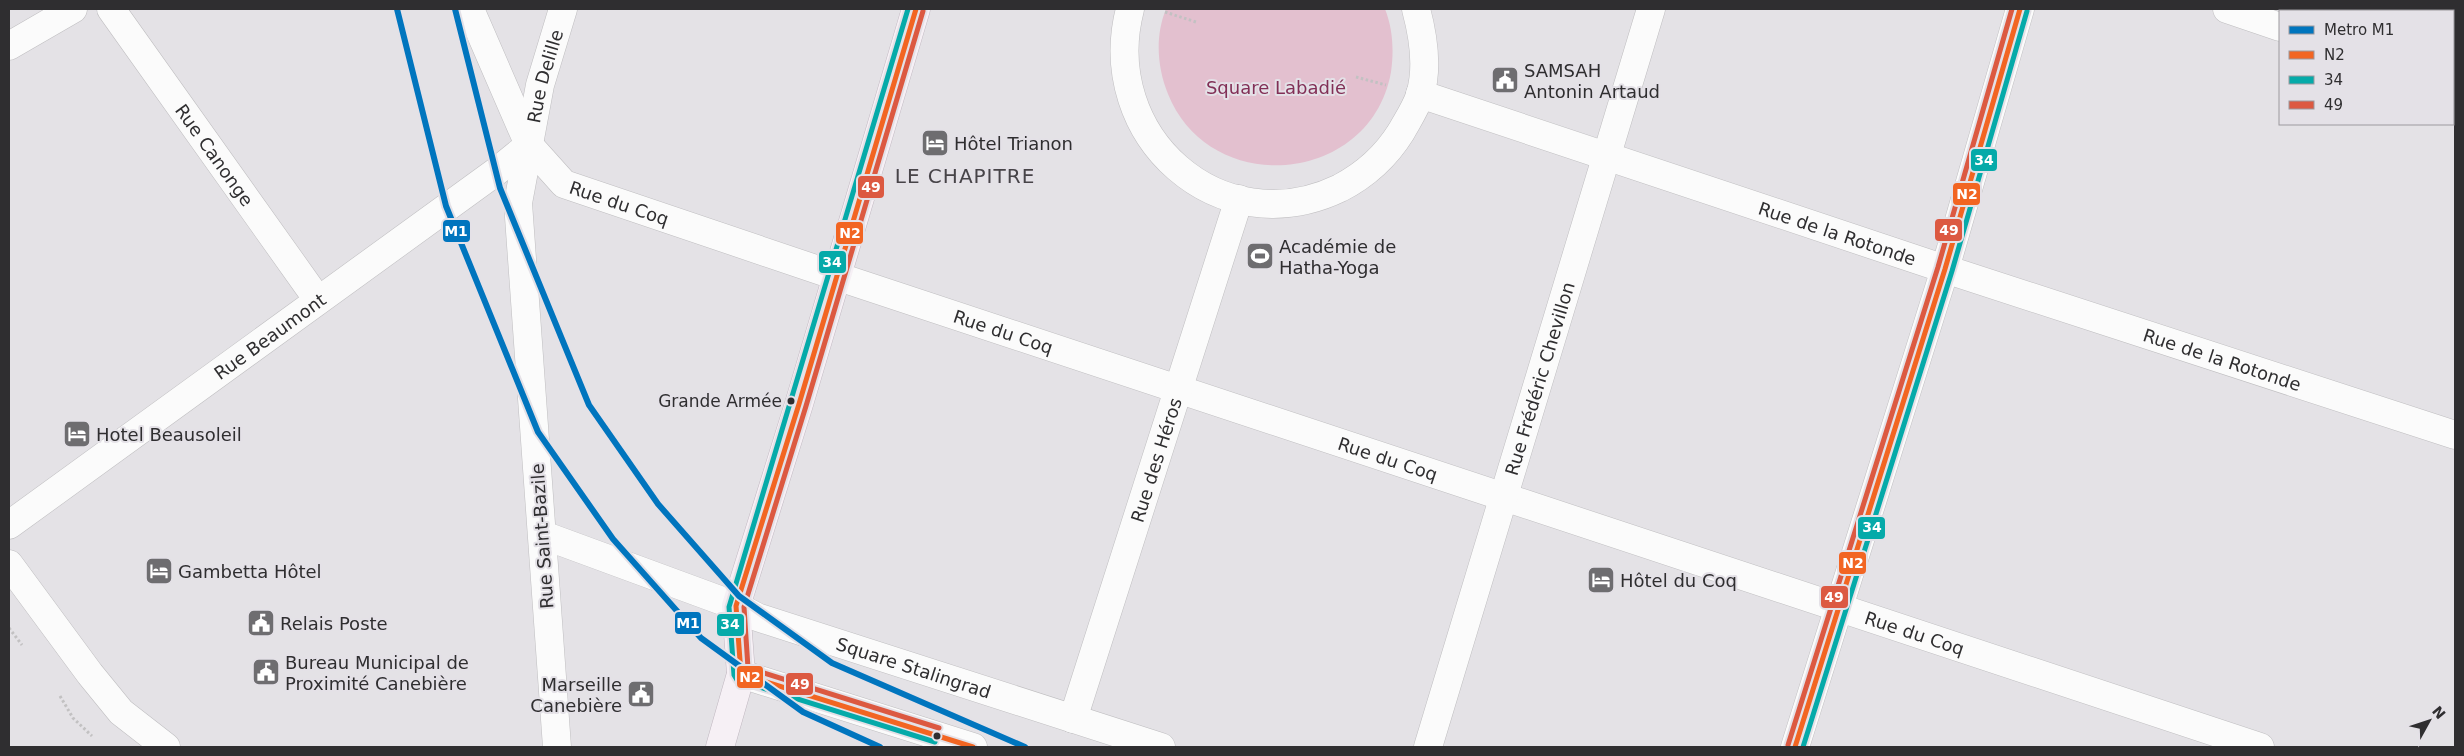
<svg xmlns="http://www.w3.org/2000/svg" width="2464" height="756" font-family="'DejaVu Sans',sans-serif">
	<rect width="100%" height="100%" fill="#e4e2e6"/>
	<!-- park -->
	<path fill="#e3c0cf" d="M 1166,9 L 1385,9 C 1393,29 1394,51 1391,72 C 1371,185 1210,199 1168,94 C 1157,67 1155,36 1166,9 Z"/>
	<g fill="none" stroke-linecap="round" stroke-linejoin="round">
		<!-- minor casing -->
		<g stroke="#bfbec0" stroke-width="29">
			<g id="minor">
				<path id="s1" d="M 111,9 L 318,300"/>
				<path id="s2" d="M 470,9 L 529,145 L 564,184 L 845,279 L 2260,747"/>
				<path d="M 1130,9 C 1097,136 1220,246 1340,188 C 1365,175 1386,156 1401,132 C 1407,121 1416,108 1420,95 C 1428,69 1423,35 1416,9"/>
				<polyline points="2227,9 2280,27"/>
				<polyline points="9,46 73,9"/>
				<polyline points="2453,85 2455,86"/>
				<path id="s3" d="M 1420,94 L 1945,269 L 2455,435"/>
				<path id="s4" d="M 9,525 L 497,171 L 529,145"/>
				<path id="s5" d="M 543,535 L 736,606 L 757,617 L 1161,747"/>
				<polyline points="9,564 90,674 121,712 166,747"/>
				<polyline points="741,674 973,747"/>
				<path id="s6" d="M 1073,719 L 1239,199"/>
				<path id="s7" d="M 557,747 L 518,203 L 540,85 L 563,9"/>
				<path id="s8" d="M 1428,747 L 1651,9"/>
				<polyline points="1795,747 1945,269 2020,9"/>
			</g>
		</g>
		<!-- major casing -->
		<g stroke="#c1b8c1" stroke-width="29">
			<polyline id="major" points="720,747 741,674 736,606 799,404 916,9"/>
		</g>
		<!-- path -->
		<g stroke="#c2c1c2" stroke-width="3" stroke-dasharray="2.5 2.5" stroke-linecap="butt">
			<polyline points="1165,12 1196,22"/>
			<polyline points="1356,77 1386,85"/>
			<polyline points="9,628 22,645"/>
			<polyline points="60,696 73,718 92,736"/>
		</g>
		<!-- minor -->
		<use href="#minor" stroke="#fbfbfb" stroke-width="28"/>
		<!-- major -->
		<use href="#major" stroke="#f6f0f5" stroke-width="28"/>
		<!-- bus-1 casing -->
		<g stroke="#e4e1e7" stroke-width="9">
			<g id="bus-1">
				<polyline points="916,9 799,404 736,606 741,674 973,747"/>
				<polyline points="1795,747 1945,269 2020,9"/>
			</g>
		</g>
		<!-- bus-2 casing -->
		<g stroke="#e4e1e7" stroke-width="9">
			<g id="bus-2">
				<polyline points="908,9 729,607 734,675 737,680 935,742"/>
				<polyline points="1803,747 1952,271 2027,11"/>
			</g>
		</g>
		<!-- bus-3 casing -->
		<g stroke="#e4e1e7" stroke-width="9">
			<g id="bus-3">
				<polyline points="923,11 806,406 744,607 748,668 939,728"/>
				<polyline points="1788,745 1938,267 2012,9"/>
			</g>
		</g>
		<!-- bus-1 -->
		<use href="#bus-1" stroke="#f26522" stroke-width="5"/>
		<!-- bus-2 -->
		<use href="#bus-2" stroke="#05aaa9" stroke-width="5"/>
		<!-- bus-3 -->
		<use href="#bus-3" stroke="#dc5941" stroke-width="5"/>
		<!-- metro-1 casing -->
		<g stroke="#e4e1e7" stroke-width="10">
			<g id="metro-1">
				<polyline points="397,9 446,206 538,432 613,539 701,638 803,712 880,747"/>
				<polyline points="455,9 500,188 589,405 658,504 739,596 832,663 1025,747"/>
			</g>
		</g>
		<!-- metro-1 -->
		<use href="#metro-1" stroke="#0075be" stroke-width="6"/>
	</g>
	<!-- icons -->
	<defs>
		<g id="civic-square" transform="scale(1.4375)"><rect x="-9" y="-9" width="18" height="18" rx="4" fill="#6e6d70" stroke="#e4e1e7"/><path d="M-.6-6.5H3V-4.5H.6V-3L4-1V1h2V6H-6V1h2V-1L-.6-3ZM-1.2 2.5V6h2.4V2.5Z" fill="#fff"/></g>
		<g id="hotel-square" transform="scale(1.4375)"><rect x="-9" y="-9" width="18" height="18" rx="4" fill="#6e6d70" stroke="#e4e1e7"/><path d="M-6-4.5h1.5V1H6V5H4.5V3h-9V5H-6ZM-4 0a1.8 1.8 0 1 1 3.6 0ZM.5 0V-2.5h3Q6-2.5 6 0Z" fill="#fff"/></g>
		<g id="stadium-square" transform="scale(1.4375)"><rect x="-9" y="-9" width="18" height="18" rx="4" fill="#6e6d70" stroke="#e4e1e7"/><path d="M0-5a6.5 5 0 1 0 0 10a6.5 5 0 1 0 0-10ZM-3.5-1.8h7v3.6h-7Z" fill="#fff"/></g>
	</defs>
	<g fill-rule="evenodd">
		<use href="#civic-square" x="1505" y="80"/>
		<use href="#hotel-square" x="935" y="143"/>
		<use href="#stadium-square" x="1260" y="256"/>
		<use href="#hotel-square" x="77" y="434"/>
		<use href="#hotel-square" x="159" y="571"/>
		<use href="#hotel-square" x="1601" y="580"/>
		<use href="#civic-square" x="261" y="623"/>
		<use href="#civic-square" x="266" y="672"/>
		<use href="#civic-square" x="641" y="694"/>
	</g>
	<!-- markers -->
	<g fill="#2f2e30" stroke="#e4e1e7" stroke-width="2">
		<circle cx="791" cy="401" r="4.5"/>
		<circle cx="937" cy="736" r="4.5"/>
	</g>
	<g text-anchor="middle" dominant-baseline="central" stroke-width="4" stroke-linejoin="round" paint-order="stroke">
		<!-- bus labels -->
		<g font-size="17" fill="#2f2e30" stroke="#e4e1e7" text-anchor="end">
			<text x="782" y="401">Grande Armée</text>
		</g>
		<!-- poi labels -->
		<g font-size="18" fill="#2f2e30" stroke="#e4e1e7" text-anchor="start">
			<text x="1524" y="70">SAMSAH<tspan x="1524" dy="21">Antonin Artaud</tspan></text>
			<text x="954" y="143">Hôtel Trianon</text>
			<text x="1279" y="246">Académie de<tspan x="1279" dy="21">Hatha-Yoga</tspan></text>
			<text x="96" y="434">Hotel Beausoleil</text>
			<text x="178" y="571">Gambetta Hôtel</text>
			<text x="1620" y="580">Hôtel du Coq</text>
			<text x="280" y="623">Relais Poste</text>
			<text x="285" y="662">Bureau Municipal de<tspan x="285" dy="21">Proximité Canebière</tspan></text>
			<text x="622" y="684" text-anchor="end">Marseille<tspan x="622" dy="21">Canebière</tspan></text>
		</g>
		<!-- street labels -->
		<g font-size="18" fill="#2f2e30" stroke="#e4e1e7">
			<text stroke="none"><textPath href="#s7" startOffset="675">Rue Delille</textPath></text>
			<text stroke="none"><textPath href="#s1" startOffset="179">Rue Canonge</textPath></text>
			<text stroke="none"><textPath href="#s2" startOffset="259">Rue du Coq</textPath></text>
			<text stroke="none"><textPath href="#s3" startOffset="440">Rue de la Rotonde</textPath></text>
			<text stroke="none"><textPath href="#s2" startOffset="664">Rue du Coq</textPath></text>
			<text stroke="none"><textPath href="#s4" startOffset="322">Rue Beaumont</textPath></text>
			<text stroke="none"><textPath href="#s3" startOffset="845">Rue de la Rotonde</textPath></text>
			<text stroke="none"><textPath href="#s8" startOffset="385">Rue Frédéric Chevillon</textPath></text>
			<text stroke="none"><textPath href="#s6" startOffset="272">Rue des Héros</textPath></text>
			<text stroke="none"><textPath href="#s2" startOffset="1069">Rue du Coq</textPath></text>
			<text transform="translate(542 536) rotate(-94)">Rue Saint-Bazile</text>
			<text stroke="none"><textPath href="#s2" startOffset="1624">Rue du Coq</textPath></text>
			<text stroke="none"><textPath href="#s5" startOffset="394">Square Stalingrad</textPath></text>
		</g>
		<!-- park labels -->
		<g font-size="18" fill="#822f56" stroke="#e4e1e7">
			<text x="1276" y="87">Square Labadié</text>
		</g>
		<!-- quarter labels -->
		<g font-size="20" letter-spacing="1" fill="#474448" stroke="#e4e1e7">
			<text x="965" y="176">LE CHAPITRE</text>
		</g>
	</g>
	<g stroke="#e4e1e7" stroke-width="2">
		<rect x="1970" y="148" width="28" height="24" rx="5" fill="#05aaa9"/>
		<rect x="857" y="175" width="28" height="24" rx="5" fill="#dc5941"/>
		<rect x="1952" y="182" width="29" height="24" rx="5" fill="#f26522"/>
		<rect x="1934" y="218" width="29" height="24" rx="5" fill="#dc5941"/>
		<rect x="442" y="219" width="29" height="24" rx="5" fill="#0075be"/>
		<rect x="835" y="221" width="29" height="24" rx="5" fill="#f26522"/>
		<rect x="818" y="250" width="29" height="24" rx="5" fill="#05aaa9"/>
		<rect x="1857" y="516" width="29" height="24" rx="5" fill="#05aaa9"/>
		<rect x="1838" y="551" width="29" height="24" rx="5" fill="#f26522"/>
		<rect x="1820" y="585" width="29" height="24" rx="5" fill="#dc5941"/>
		<rect x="674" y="611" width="28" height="24" rx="5" fill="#0075be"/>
		<rect x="716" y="613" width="29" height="24" rx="5" fill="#05aaa9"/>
		<rect x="736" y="665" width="28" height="24" rx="5" fill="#f26522"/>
		<rect x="785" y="672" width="29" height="24" rx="5" fill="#dc5941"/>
	</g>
	<g font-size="14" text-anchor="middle" font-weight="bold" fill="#fff">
		<text x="1984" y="165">34</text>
		<text x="871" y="192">49</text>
		<text x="1967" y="199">N2</text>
		<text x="1949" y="235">49</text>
		<text x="456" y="236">M1</text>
		<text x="850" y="238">N2</text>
		<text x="832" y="267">34</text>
		<text x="1872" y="532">34</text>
		<text x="1853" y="568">N2</text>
		<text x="1834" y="602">49</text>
		<text x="688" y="628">M1</text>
		<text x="730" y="629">34</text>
		<text x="750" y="682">N2</text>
		<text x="800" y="689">49</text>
	</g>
	<!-- border -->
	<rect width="2464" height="756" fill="none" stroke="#2f2e30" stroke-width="20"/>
	<!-- legend -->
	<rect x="2279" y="10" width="175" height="115" fill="#e4e1e7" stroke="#9c999e"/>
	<rect x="2289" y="26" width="25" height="8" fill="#0075be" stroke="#9c999e"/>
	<text x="2324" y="35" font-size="15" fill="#2f2e30">Metro M1</text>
	<rect x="2289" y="51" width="25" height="8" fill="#f26522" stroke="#9c999e"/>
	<text x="2324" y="60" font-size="15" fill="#2f2e30">N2</text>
	<rect x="2289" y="76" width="25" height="8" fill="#05aaa9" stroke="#9c999e"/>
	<text x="2324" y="85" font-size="15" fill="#2f2e30">34</text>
	<rect x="2289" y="101" width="25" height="8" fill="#dc5941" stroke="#9c999e"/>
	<text x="2324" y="110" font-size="15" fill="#2f2e30">49</text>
	<!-- north arrow -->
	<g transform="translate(2429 721) rotate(50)" stroke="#e4e1e7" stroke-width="4" paint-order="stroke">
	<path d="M0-4L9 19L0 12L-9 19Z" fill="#2f2e30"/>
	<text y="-8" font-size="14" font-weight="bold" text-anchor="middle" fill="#2f2e30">N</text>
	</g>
</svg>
